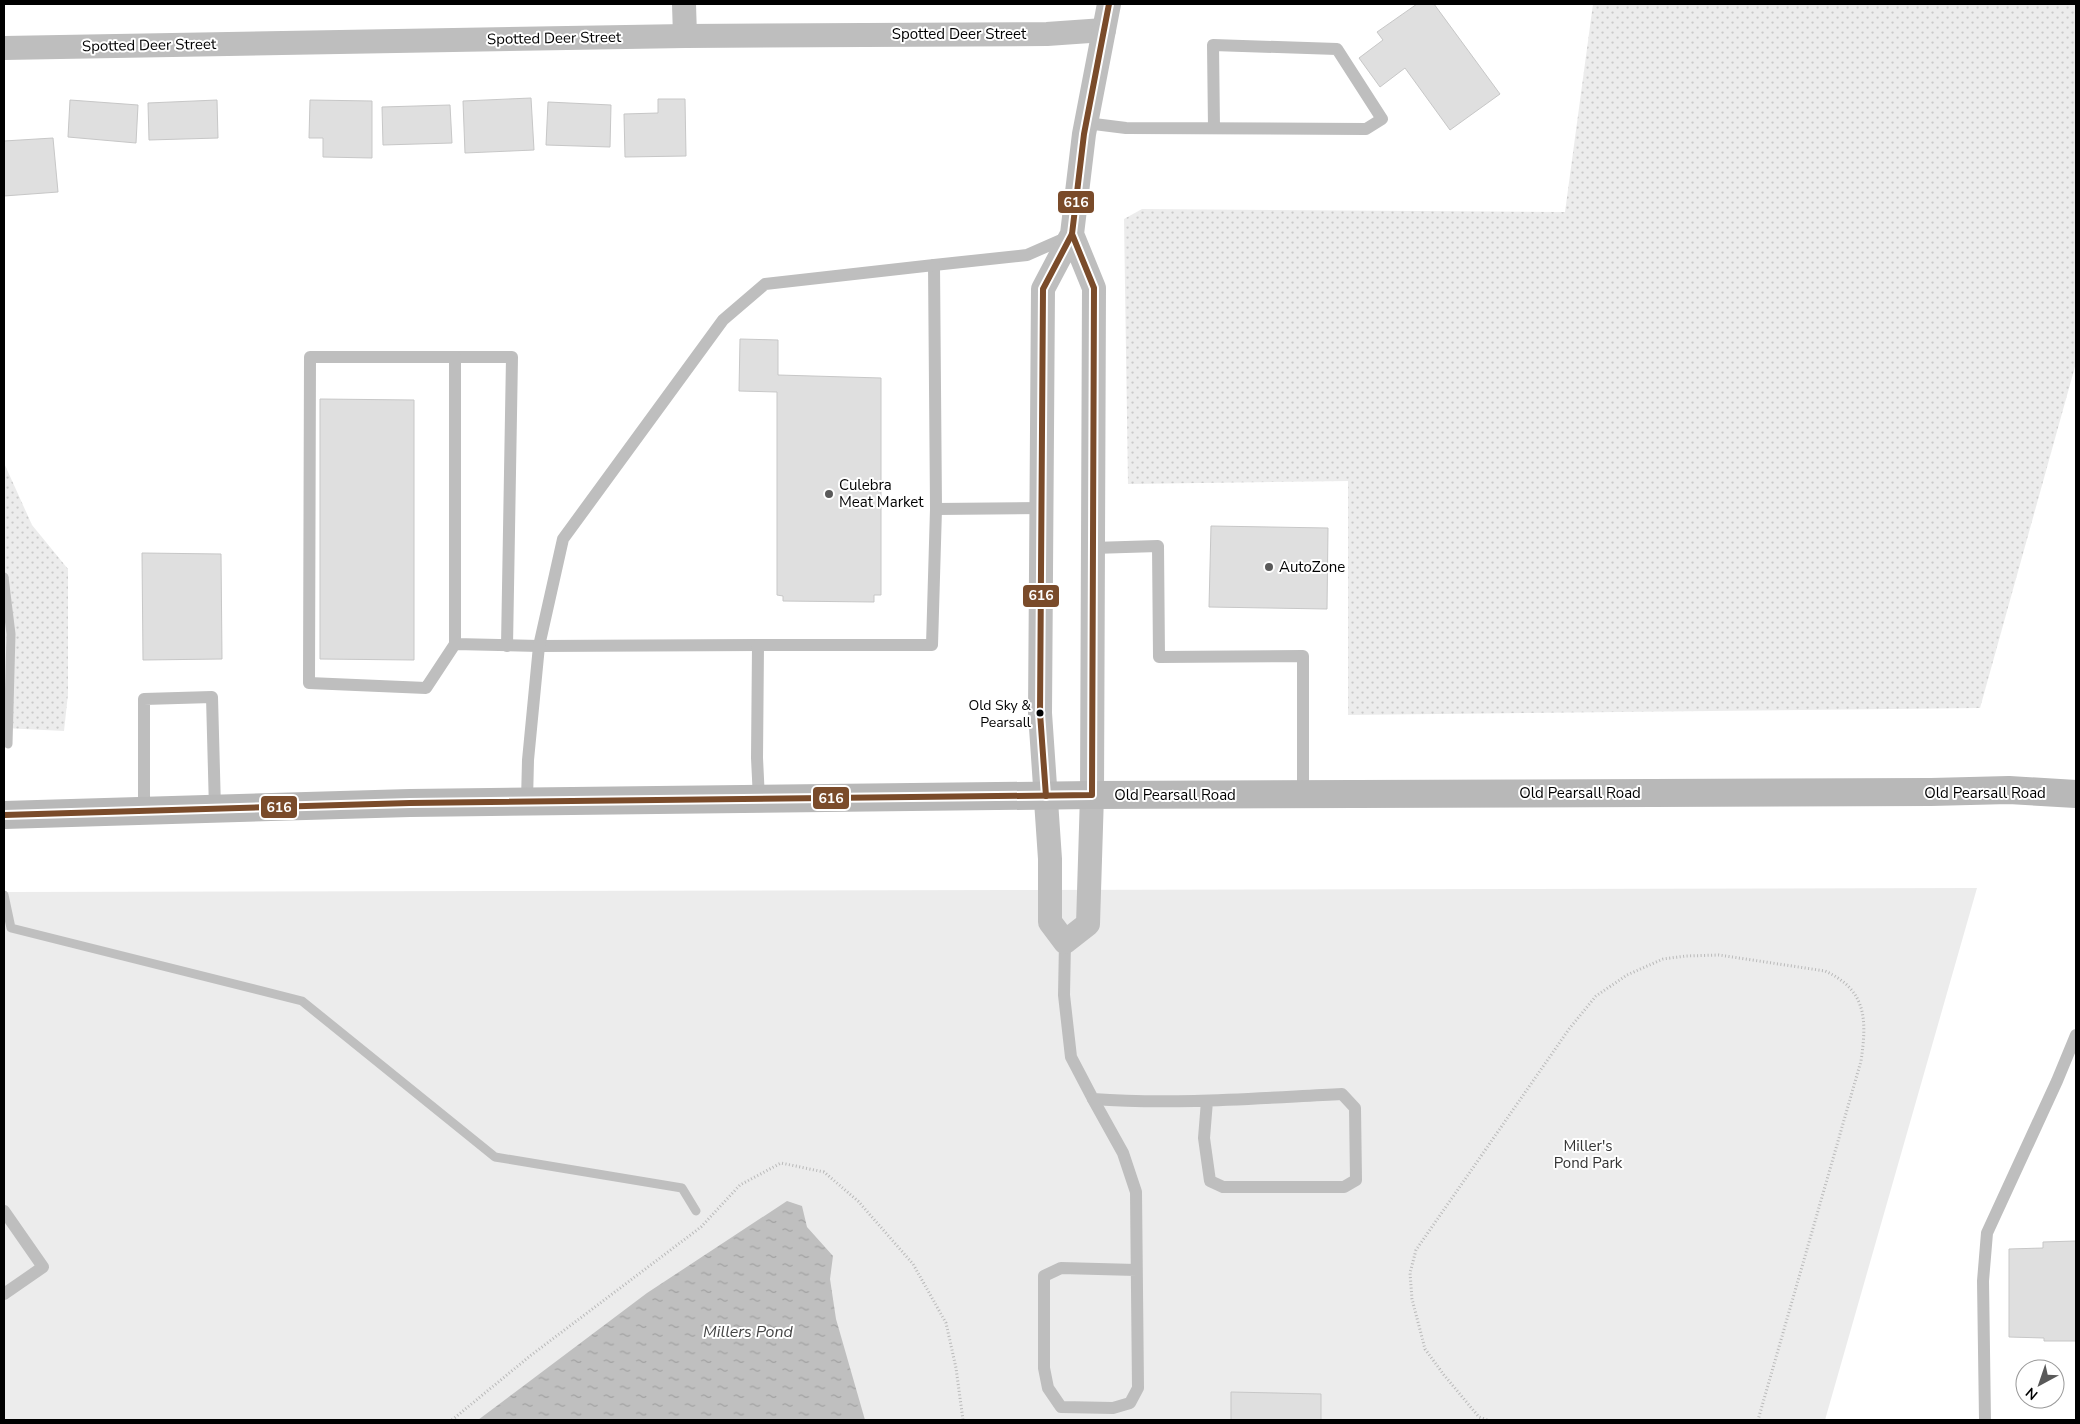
<svg xmlns="http://www.w3.org/2000/svg" width="2080" height="1424" font-family="'Nunito Sans',sans-serif">
	<defs>
		<pattern id="grass-dots" width="8" height="8" patternUnits="userSpaceOnUse" patternTransform="scale(1.25)"><rect width="8" height="8" fill="#ececec"/><path d="M2 2h.1M6 6h.1" fill="none" stroke="#c9c9c9" stroke-width="1.8" stroke-linecap="round"/></pattern>
		<pattern id="water-ripples" width="26" height="14" patternUnits="userSpaceOnUse" patternTransform="scale(1.25)"><rect width="26" height="14" fill="#bfbfbf"/><path d="M2 4q2-2 4 0t4 0M15 11q2-2 4 0t4 0" fill="none" stroke="#a2a2a2"/></pattern>
	</defs>
	<rect width="100%" height="100%" fill="#fff"/>
	<!-- grass -->
	<g fill="url(#grass-dots)">
		<polygon points="1593,4 2076,4 2076,363 1980,708 1348,715 1348,481 1128,484 1124,219 1142,209 1565,212"/>
		<polygon points="4,463 32,525 68,569 68,694 64,731 4,728"/>
	</g>
	<!-- park -->
	<polygon fill="#ececec" points="1977,888 1825,1420 4,1420 4,892"/>
	<!-- water -->
	<polygon fill="url(#water-ripples)" points="787,1201 802,1206 807,1227 833,1256 830,1279 836,1319 865,1420 478,1420 647,1293"/>
	<g fill="none" stroke-linecap="round" stroke-linejoin="round">
		<!-- stream -->
		<g stroke="#bfbfbf" stroke-width="9">
			<polyline points="4,577 11,634 8,744"/>
			<polyline points="4,895 11,928 302,1001 495,1157 682,1188 696,1211"/>
		</g>
	</g>
	<!-- building -->
	<g fill="#dfdfdf" stroke="#c7c7c7">
		<polygon points="1417,4 1434,4 1500,94 1450,130 1405,68 1380,87 1359,58 1383,40 1377,32"/>
		<polygon points="531,98 534,150 465,153 463,101"/>
		<polygon points="658,99 685,99 686,156 625,157 624,114 658,113"/>
		<polygon points="70,100 138,105 136,143 68,137"/>
		<polygon points="217,100 218,138 149,140 148,103"/>
		<polygon points="310,100 372,101 372,158 323,157 323,138 309,138"/>
		<polygon points="548,102 611,105 610,147 546,145"/>
		<polygon points="450,105 452,143 383,145 382,107"/>
		<polygon points="53,138 58,192 4,196 4,141"/>
		<polygon points="740,339 778,340 778,375 881,378 881,595 874,595 874,602 783,601 783,596 777,595 777,392 739,391"/>
		<polygon points="320,399 414,400 414,660 320,659"/>
		<polygon points="1211,526 1328,528 1327,609 1209,607"/>
		<polygon points="142,553 221,554 222,659 143,660"/>
		<polygon points="2076,1241 2076,1341 2044,1341 2044,1338 2009,1337 2009,1249 2043,1248 2043,1242"/>
		<polygon points="1231,1392 1321,1394 1321,1420 1231,1420"/>
	</g>
	<g fill="none" stroke-linecap="round" stroke-linejoin="round">
		<!-- path -->
		<g stroke="#b9b9b9" stroke-width="3" stroke-dasharray="1 2.5" stroke-linecap="butt">
			<polyline points="452,1420 530,1356 701,1227 740,1185 781,1163 824,1172 858,1201 913,1264 946,1323 956,1368 963,1420"/>
			<path d="M 1487,1420 L 1479,1417 L 1444,1375 L 1425,1349 L 1412,1299 L 1410,1273 L 1416,1250 L 1569,1029 L 1596,996 L 1627,975 L 1663,959 L 1686,956 L 1719,955 L 1825,971 C 1867,990 1867,1020 1861,1061 L 1758,1420"/>
		</g>
		<!-- lane -->
		<g stroke="#bebebe" stroke-width="12">
			<polyline points="1086,123 1126,128 1366,129 1382,119 1337,49 1213,45 1214,128"/>
			<polyline points="455,357 512,357 507,646"/>
			<polyline points="936,509 1042,508"/>
			<polyline points="1093,548 1158,546 1159,657 1303,656 1303,794"/>
			<polyline points="455,644 426,688 309,683 310,357 455,357 455,644 539,646 758,645"/>
			<polyline points="759,799 757,758 758,645 932,645 936,509 934,265 1027,255 1068,237"/>
			<polyline points="527,801 528,760 539,646 563,539 723,320 765,284 934,265"/>
			<polyline points="144,812 144,699 212,697 215,809"/>
			<path d="M 1065,942 L 1064,995 L 1071,1057 L 1093,1099 C 1176,1105 1259,1098 1342,1094 L 1355,1108 L 1356,1180 L 1344,1187 L 1223,1187 L 1210,1181 L 1204,1138 L 1207,1101"/>
			<polyline points="1093,1099 1123,1153 1136,1192 1138,1388 1130,1403 1113,1408 1061,1407 1048,1388 1044,1368 1044,1276 1061,1268 1136,1270"/>
			<polyline points="4,1211 43,1267 4,1294"/>
			<polyline points="1985,1420 1983,1281 1987,1233 2057,1081 2076,1035"/>
		</g>
		<!-- street -->
		<g stroke="#bebebe" stroke-width="24">
			<polyline points="684,4 685,36"/>
			<polyline points="4,48 685,36 1047,34 1104,30"/>
			<polyline points="1072,234 1094,288 1092,795 1088,924 1065,942 1050,922 1050,859 1040,713 1043,289 1072,234 1084,134 1109,4"/>
		</g>
		<!-- secondary -->
		<polyline stroke="#b8b8b8" stroke-width="28" points="4,815 410,803 1092,795 1931,792 2009,790 2076,794"/>
		<!-- bus-1 casing -->
		<g stroke="#fff" stroke-width="10">
			<g id="bus-1">
				<polyline points="1046,796 1040,713 1043,289 1072,234 1084,134 1109,4"/>
				<polyline points="4,815 410,803 1092,795 1094,288 1072,234"/>
			</g>
		</g>
		<!-- bus-1 -->
		<use href="#bus-1" stroke="#7a4b2a" stroke-width="6"/>
	</g>
	<!-- markers -->
	<g fill="#595959" stroke="#fff" stroke-width="2">
		<circle cx="829" cy="494" r="5"/>
		<circle cx="1269" cy="567" r="5"/>
	</g>
	<circle fill="#000" stroke="#fff" stroke-width="2" cx="1040" cy="713" r="4.5"/>
	<g text-anchor="middle" dominant-baseline="central" stroke-width="4" stroke-linejoin="round" paint-order="stroke">
		<!-- bus labels -->
		<g font-size="14" fill="#000" stroke="#fff" text-anchor="end">
			<text x="1031" y="705">Old Sky &amp;<tspan x="1031" dy="17">Pearsall</tspan></text>
		</g>
		<!-- street labels -->
		<g font-size="15" fill="#000" stroke="#fff">
			<text x="959" y="34">Spotted Deer Street</text>
			<text transform="translate(554 38) rotate(-1)">Spotted Deer Street</text>
			<text transform="translate(149 45) rotate(-1)">Spotted Deer Street</text>
			<text x="1580" y="793">Old Pearsall Road</text>
			<text x="1985" y="793">Old Pearsall Road</text>
			<text x="1175" y="795">Old Pearsall Road</text>
		</g>
		<!-- poi labels -->
		<g font-size="15" fill="#000" stroke="#fff" text-anchor="start">
			<text x="839" y="485">Culebra<tspan x="839" dy="17">Meat Market</tspan></text>
			<text x="1279" y="567">AutoZone</text>
		</g>
		<!-- park labels -->
		<g font-size="15" fill="#333" stroke="#fff">
			<text x="1588" y="1146">Miller's<tspan x="1588" dy="17">Pond Park</tspan></text>
		</g>
		<!-- water labels -->
		<g font-size="16" font-style="italic" fill="#444" stroke="#fff">
			<text x="748" y="1332">Millers Pond</text>
		</g>
	</g>
	<g stroke="#fff" stroke-width="2">
		<rect x="1057" y="190" width="38" height="24" rx="5" fill="#7a4b2a"/>
		<rect x="1022" y="584" width="38" height="24" rx="5" fill="#7a4b2a"/>
		<rect x="812" y="786" width="38" height="24" rx="5" fill="#7a4b2a"/>
		<rect x="260" y="795" width="38" height="24" rx="5" fill="#7a4b2a"/>
	</g>
	<g font-size="14" text-anchor="middle" font-weight="bold" fill="#fff">
		<text x="1076" y="207">616</text>
		<text x="1041" y="600">616</text>
		<text x="831" y="803">616</text>
		<text x="279" y="812">616</text>
	</g>
	<!-- border -->
	<rect width="2080" height="1424" fill="none" stroke="#000000" stroke-width="10"/>
	<!-- north arrow -->
	<g transform="translate(2040 1384) rotate(220)"><circle r="24" fill="#ffffff" stroke="#999999"/>
	<path d="M0-4L9 19L0 12L-9 19Z" fill="#595959"/>
	<text y="-8" font-size="14" font-weight="bold" text-anchor="middle" fill="#000000">N</text>
	</g>
</svg>
